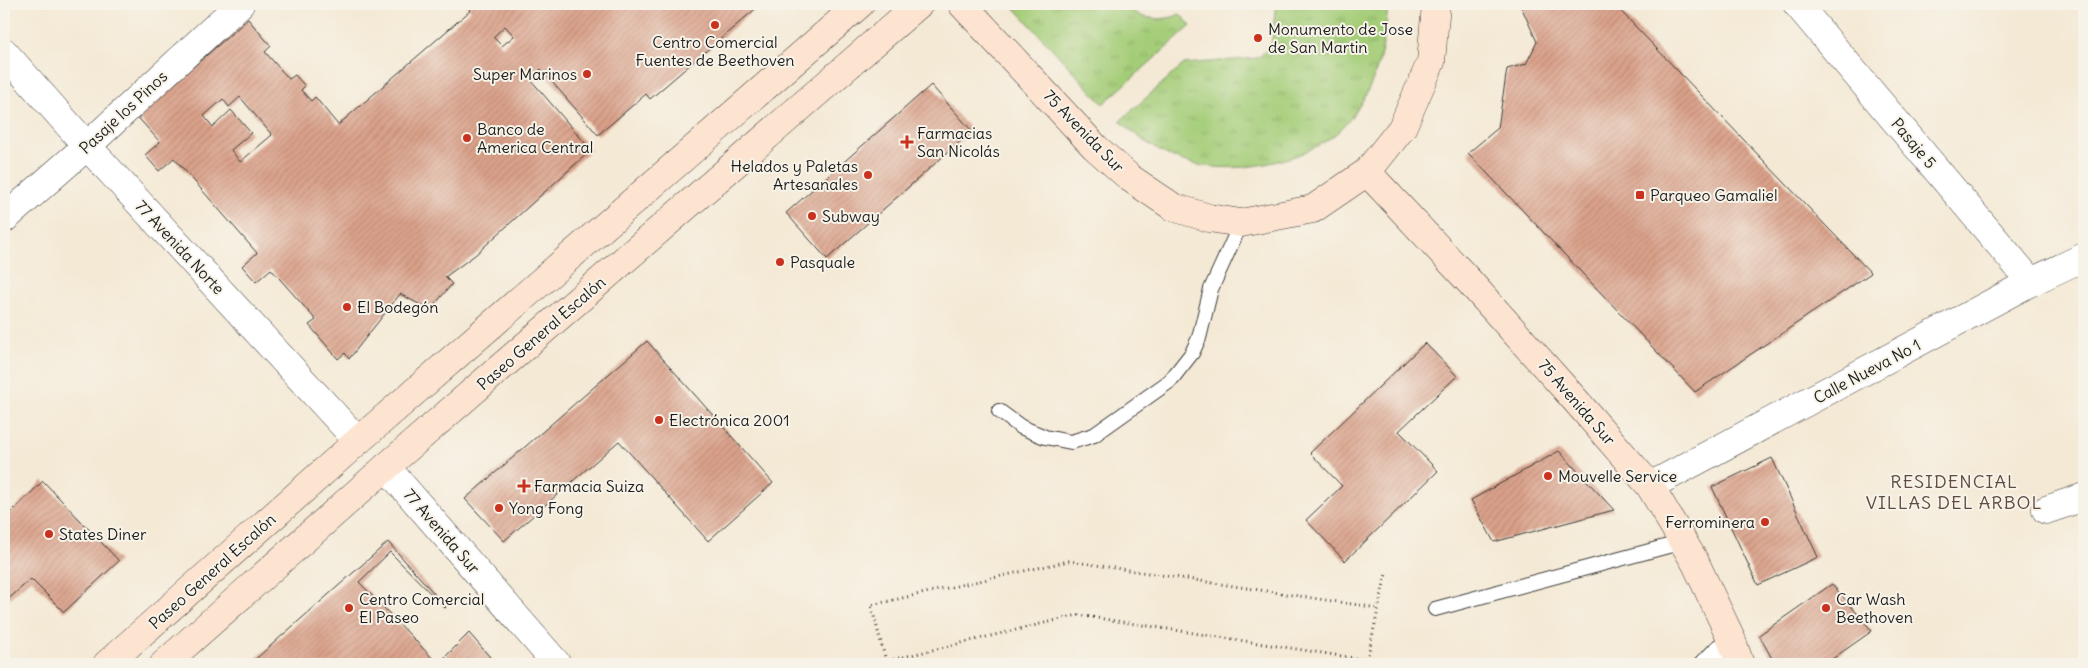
<svg xmlns="http://www.w3.org/2000/svg" width="2088" height="668" font-family="Delius,sans-serif">
	<defs>
		<pattern id="grass-tufts" width="24" height="20" patternUnits="userSpaceOnUse" patternTransform="scale(1.25)"><rect width="24" height="20" fill="#a4cd78"/><path d="M3 7l-1-3M5 7V3M7 7l1-3M15 17l-1-3M17 17v-4M19 17l1-3" fill="none" stroke="#8daf67"/></pattern>
		<pattern id="building-hatch" width="6" height="6" patternUnits="userSpaceOnUse" patternTransform="scale(1.25)"><rect width="6" height="6" fill="#daa18a"/><path d="M-1 1l2-2M0 6l6-6M5 7l2-2" fill="none" stroke="#ba8a76"/></pattern>
	</defs>
	<rect width="100%" height="100%" fill="#f7f3e8"/>
	<filter id="ink" filterUnits="userSpaceOnUse"><feTurbulence type="fractalNoise" baseFrequency=".02" numOctaves="2"/><feDisplacementMap in="SourceGraphic" scale="10" xChannelSelector="R" yChannelSelector="G"/><feConvolveMatrix kernelMatrix="1 2 1 2 8 2 1 2 1" color-interpolation-filters="sRGB"/></filter>
	<filter id="wash" filterUnits="userSpaceOnUse"><feTurbulence type="fractalNoise" baseFrequency=".0096" numOctaves="4" result="noise"/><feDisplacementMap in="SourceGraphic" scale="20" xChannelSelector="R" yChannelSelector="G"/><feGaussianBlur stdDeviation="1.12" result="paint"/><feColorMatrix in="noise" values="0 0 0 0 0 0 0 0 0 0 0 0 0 0 0 0 0 1.4 0 .05"/><feComposite in="paint" operator="in"/></filter>
	<g filter="url(#wash)">
		<rect width="100%" height="100%" fill="#f4e9d5"/>
		<!-- grass -->
		<g fill="url(#grass-tufts)" stroke="#60744a">
			<polygon points="1011,4 1120,4 1143,17 1160,19 1173,17 1180,14 1191,26 1103,104"/>
			<path d="M 1276,4 L 1388,4 C 1385,50 1375,94 1341,129 C 1306,163 1229,177 1183,161 C 1158,153 1139,138 1120,121 L 1184,64 L 1258,58 L 1271,45 Z"/>
		</g>
		<g id="blocks">
			<!-- building -->
			<g fill="url(#building-hatch)" fill-rule="evenodd">
				<path d="M 465,4 L 761,4 L 650,99 L 646,94 L 598,135 L 541,69 L 530,79 L 591,150 L 475,255 L 445,277 L 452,284 L 430,310 L 400,294 L 349,359 L 345,353 L 338,359 L 309,325 L 316,320 L 271,269 L 256,282 L 242,266 L 257,253 L 174,158 L 159,171 L 145,155 L 160,142 L 133,112 L 160,96 L 248,19 L 271,46 L 265,52 L 289,79 L 295,75 L 305,86 L 301,90 L 311,101 L 315,97 L 338,125 L 471,10 ZM 505,26 L 514,36 L 502,46 L 493,37 ZM 240,97 L 272,135 L 240,162 L 231,150 L 251,133 L 231,110 L 213,127 L 204,116 L 223,99 L 229,107 Z"/>
				<polygon points="1520,4 1614,4 1871,273 1695,392 1468,153 1498,128 1507,69 1526,64 1537,42"/>
				<polygon points="931,85 972,131 827,259 786,213"/>
				<polygon points="647,341 773,483 708,541 619,441 504,541 465,499"/>
				<polygon points="1425,343 1457,376 1399,431 1438,471 1345,561 1306,520 1342,486 1310,453"/>
				<polygon points="1559,451 1614,510 1494,542 1471,500"/>
				<polygon points="1772,458 1818,557 1758,585 1712,487"/>
				<polygon points="43,481 119,561 64,612 31,579 4,603 4,519"/>
				<polygon points="388,542 446,607 445,608 390,552 359,582 438,664 469,633 496,664 250,664"/>
				<polygon points="1832,584 1872,631 1825,664 1775,664 1759,635"/>
			</g>
		</g>
	</g>
	<g filter="url(#ink)">
		<use href="#blocks" fill-opacity="0" stroke="#3c3b38" stroke-width="1"/>
		<g fill="none" stroke-linecap="round" stroke-linejoin="round">
			<!-- service casing -->
			<g stroke="#3c3b38" stroke-width="16">
				<g id="service">
					<polyline points="999,411 1021,427 1045,437 1071,442 1094,435 1170,381 1192,353 1199,338 1211,289 1241,223"/>
					<polyline points="1435,609 1683,542"/>
				</g>
			</g>
			<!-- pedestrian casing -->
			<g stroke="#3c3b38" stroke-width="22">
				<polyline id="pedestrian" points="1705,664 1731,638"/>
			</g>
			<!-- minor casing -->
			<g stroke="#3c3b38" stroke-width="29">
				<g id="minor">
					<polyline points="1797,4 2031,282"/>
					<polyline points="4,52 87,146 358,441"/>
					<polyline points="4,219 87,146 240,4"/>
					<polyline points="386,467 557,664"/>
					<polyline points="1650,486 2031,282 2084,257"/>
					<polyline points="2046,510 2084,497"/>
				</g>
			</g>
			<!-- secondary casing -->
			<g stroke="#3c3b38" stroke-width="29">
				<g id="secondary">
					<polyline points="962,4 1095,147 1130,178 1173,207 1209,218 1241,223 1313,209 1367,172 1402,128 1431,62 1436,4"/>
					<polyline points="1367,172 1468,280 1577,402 1650,486 1695,562 1731,638 1740,664"/>
					<polyline points="107,664 358,441 860,4"/>
					<polyline points="164,664 386,467 919,4"/>
				</g>
			</g>
			<!-- path -->
			<g stroke="#3c3b38" stroke-width="3" stroke-dasharray="1 4" stroke-linecap="butt">
				<polyline points="886,661 871,605 1069,561 1378,608"/>
				<polyline points="874,664 1078,615 1367,660"/>
				<polyline points="1080,664 1081,664"/>
				<polyline points="1366,664 1386,574"/>
			</g>
			<!-- service -->
			<use href="#service" stroke="#fff" stroke-width="14"/>
			<!-- pedestrian -->
			<use href="#pedestrian" stroke="#fff" stroke-width="20"/>
			<!-- minor -->
			<use href="#minor" stroke="#fff" stroke-width="28"/>
			<!-- secondary -->
			<use href="#secondary" stroke="#fde4d1" stroke-width="28"/>
		</g>
	</g>
	<!-- markers -->
	<g fill="#c8321e" stroke="#f7f3e8" stroke-width="2">
		<circle cx="715" cy="25" r="5"/>
		<circle cx="1258" cy="38" r="5"/>
		<circle cx="587" cy="74" r="5"/>
		<circle cx="467" cy="138" r="5"/>
		<path d="M904.5 134.5h5v5h5v5h-5v5h-5v-5h-5v-5h5z"/>
		<circle cx="868" cy="175" r="5"/>
		<rect x="1635" y="190" width="10" height="10" rx="2.5"/>
		<circle cx="812" cy="216" r="5"/>
		<circle cx="780" cy="262" r="5"/>
		<circle cx="347" cy="307" r="5"/>
		<circle cx="659" cy="420" r="5"/>
		<circle cx="1548" cy="476" r="5"/>
		<path d="M521.5 478.5h5v5h5v5h-5v5h-5v-5h-5v-5h5z"/>
		<circle cx="499" cy="508" r="5"/>
		<circle cx="1765" cy="522" r="5"/>
		<circle cx="49" cy="534" r="5"/>
		<circle cx="349" cy="608" r="5"/>
		<circle cx="1826" cy="608" r="5"/>
	</g>
	<g text-anchor="middle" dominant-baseline="central" stroke-width="4" stroke-linejoin="round" paint-order="stroke">
		<!-- poi labels -->
		<g font-size="16" fill="#1c1c1c" stroke="#f7f3e8" text-anchor="start">
			<text x="1268" y="29">Monumento de Jose<tspan x="1268" dy="18">de San Martin</tspan></text>
			<text x="715" y="42" text-anchor="middle">Centro Comercial<tspan x="715" dy="18">Fuentes de Beethoven</tspan></text>
			<text x="577" y="74" text-anchor="end">Super Marinos</text>
			<text x="477" y="129">Banco de<tspan x="477" dy="18">America Central</tspan></text>
			<text x="917" y="133">Farmacias<tspan x="917" dy="18">San Nicolás</tspan></text>
			<text x="858" y="166" text-anchor="end">Helados y Paletas<tspan x="858" dy="18">Artesanales</tspan></text>
			<text x="1650" y="195">Parqueo Gamaliel</text>
			<text x="822" y="216">Subway</text>
			<text x="790" y="262">Pasquale</text>
			<text x="357" y="307">El Bodegón</text>
			<text x="669" y="420">Electrónica 2001</text>
			<text x="1558" y="476">Mouvelle Service</text>
			<text x="534" y="486">Farmacia Suiza</text>
			<text x="509" y="508">Yong Fong</text>
			<text x="1755" y="522" text-anchor="end">Ferrominera</text>
			<text x="59" y="534">States Diner</text>
			<text x="359" y="599">Centro Comercial<tspan x="359" dy="18">El Paseo</tspan></text>
			<text x="1836" y="599">Car Wash<tspan x="1836" dy="18">Beethoven</tspan></text>
		</g>
		<!-- street labels -->
		<g font-size="16" fill="#1c1c1c" stroke="#f7f3e8">
			<text transform="translate(123 112) rotate(-43)">Pasaje los Pinos</text>
			<text transform="translate(1084 131) rotate(46)">75 Avenida Sur</text>
			<text transform="translate(1914 143) rotate(50)">Pasaje 5</text>
			<text transform="translate(180 247) rotate(47)">77 Avenida Norte</text>
			<text transform="translate(541 333) rotate(-41)">Paseo General Escalón</text>
			<text transform="translate(1867 371) rotate(-28)">Calle Nueva No 1</text>
			<text transform="translate(1577 402) rotate(49)">75 Avenida Sur</text>
			<text transform="translate(442 531) rotate(49)">77 Avenida Sur</text>
			<text transform="translate(212 571) rotate(-42)">Paseo General Escalón</text>
		</g>
		<!-- neighbourhood labels -->
		<g font-size="18" letter-spacing="1" fill="#5e4b42" stroke="#f7f3e8">
			<text x="1954" y="481">RESIDENCIAL<tspan x="1954" dy="21">VILLAS DEL ARBOL</tspan></text>
		</g>
	</g>
	<!-- margin -->
	<rect width="2088" height="668" fill="none" stroke="#f7f3e8" stroke-width="20"/>
</svg>
